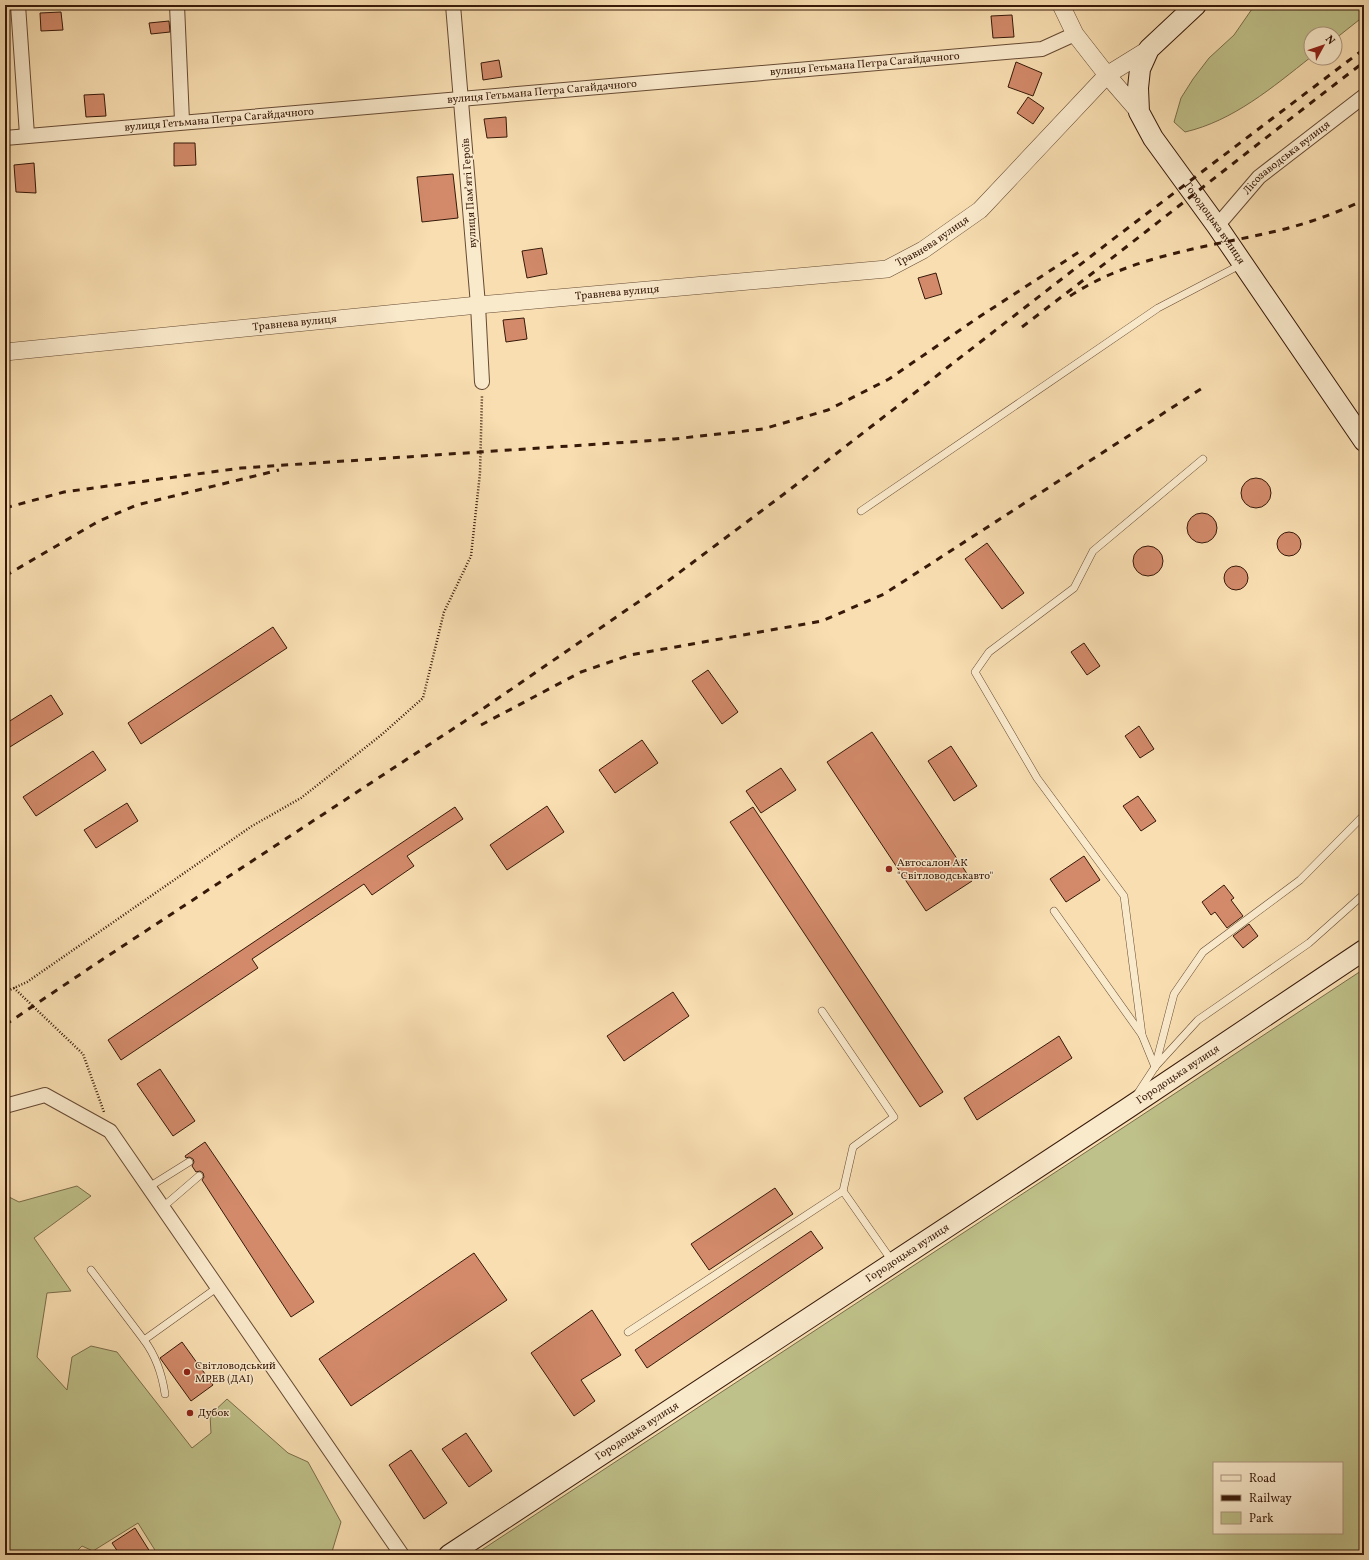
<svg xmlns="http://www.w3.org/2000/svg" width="1369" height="1560" font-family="Vollkorn,serif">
	<rect width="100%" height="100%" fill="#f8deb1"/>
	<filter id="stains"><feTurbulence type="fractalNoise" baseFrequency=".005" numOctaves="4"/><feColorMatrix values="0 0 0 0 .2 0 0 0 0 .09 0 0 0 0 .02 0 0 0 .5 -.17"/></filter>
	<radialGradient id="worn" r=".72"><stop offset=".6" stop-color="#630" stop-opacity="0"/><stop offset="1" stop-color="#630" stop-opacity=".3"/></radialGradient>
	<!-- green -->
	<g fill="#bfc18a" stroke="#7b6d4a" fill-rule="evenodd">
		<path d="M 1251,5 L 1364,5 L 1364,16 L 1335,39 L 1335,34 L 1311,34 L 1311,57 C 1273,87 1233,121 1185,132 L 1174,122 L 1181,98 L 1193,79 L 1209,58 L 1234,35 L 1252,9 Z"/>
		<path d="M 1364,969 L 1364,1555 L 474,1555 ZM 1214,1463 L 1342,1463 L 1342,1533 L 1214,1533 Z"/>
		<polygon points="77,1186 91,1196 34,1238 71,1291 47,1293 37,1357 67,1390 72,1357 91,1346 117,1352 192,1448 211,1433 210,1415 227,1399 288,1453 308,1462 341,1522 331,1555 158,1555 138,1523 93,1551 82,1546 73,1555 5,1555 5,1195 19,1202"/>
	</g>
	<!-- building -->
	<g fill="#d28a6a" stroke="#371909">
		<polygon points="61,12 63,30 41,31 40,13"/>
		<polygon points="1012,15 1014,37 993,38 991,16"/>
		<polygon points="169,21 170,32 151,34 149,23"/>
		<polygon points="499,60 502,77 483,80 481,63"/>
		<polygon points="1016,62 1042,73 1033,96 1008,87"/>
		<polygon points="104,94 106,116 86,117 84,95"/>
		<polygon points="1028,97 1044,108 1033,124 1017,113"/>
		<polygon points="506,117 507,137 487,138 484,119"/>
		<polygon points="174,143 195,143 196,165 174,166"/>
		<polygon points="34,163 36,193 16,192 14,165"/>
		<polygon points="453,174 458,218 422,222 417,177"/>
		<polygon points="542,248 547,274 527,278 522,251"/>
		<polygon points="936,273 942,294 925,299 918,278"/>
		<polygon points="524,318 527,339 506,342 503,320"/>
		<circle cx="1256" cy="493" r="15"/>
		<circle cx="1202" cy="528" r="15"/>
		<circle cx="1289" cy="544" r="12"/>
		<polygon points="987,543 1024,593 1002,609 965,559"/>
		<circle cx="1148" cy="561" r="15"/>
		<circle cx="1236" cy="578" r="12"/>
		<polygon points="273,627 287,648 141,744 128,723"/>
		<polygon points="1084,643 1100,666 1087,675 1071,652"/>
		<polygon points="708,670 738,712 722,724 692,681"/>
		<polygon points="51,695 63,714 5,750 5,724"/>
		<polygon points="1139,726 1154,749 1140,758 1125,736"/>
		<polygon points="872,732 972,881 926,911 827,762"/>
		<polygon points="642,740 658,763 615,793 599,770"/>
		<polygon points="951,746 977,786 954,801 928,761"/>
		<polygon points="93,751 106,770 36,816 23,797"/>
		<polygon points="781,768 796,790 761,813 746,791"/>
		<polygon points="1138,796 1156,821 1141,831 1123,806"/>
		<polygon points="127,803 138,821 96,848 84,830"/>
		<polygon points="547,806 564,832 507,870 490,845"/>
		<polygon points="455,807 463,819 407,856 414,866 372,895 364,884 252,959 258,968 121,1060 108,1040"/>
		<polygon points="753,807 943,1092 920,1107 730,822"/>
		<polygon points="1084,856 1100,880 1066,902 1050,879"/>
		<polygon points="1224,885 1234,898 1231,900 1243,916 1227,928 1215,912 1211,915 1202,902"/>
		<polygon points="1249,924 1258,936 1243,948 1233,936"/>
		<polygon points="673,992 689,1016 624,1061 607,1036"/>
		<polygon points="1059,1036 1072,1058 977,1120 964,1098"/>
		<polygon points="160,1069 195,1121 173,1136 137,1084"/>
		<polygon points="205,1142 314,1302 291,1317 202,1180 204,1177 203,1173 200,1171 196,1172 192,1166 194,1162 193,1159 189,1157 186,1158 185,1156"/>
		<polygon points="775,1188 793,1214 709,1270 691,1244"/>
		<polygon points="811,1231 823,1248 647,1368 635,1350"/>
		<polygon points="474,1253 507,1300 351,1406 319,1359"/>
		<polygon points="592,1310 621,1355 581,1380 595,1401 574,1416 531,1353"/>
		<polygon points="182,1342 213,1385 191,1401 160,1358"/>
		<polygon points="466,1433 492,1471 469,1487 442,1449"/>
		<polygon points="411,1450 447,1503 424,1519 389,1465"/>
		<polygon points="135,1528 152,1555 120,1555 112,1543"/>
	</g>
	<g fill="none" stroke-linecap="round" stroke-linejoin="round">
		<!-- service casing -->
		<g stroke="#674a33" stroke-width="8">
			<g id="service">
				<polyline points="861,511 1158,308 1242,264"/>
				<polyline points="1054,911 1142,1035 1155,1067"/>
				<polyline points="822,1011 894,1117 853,1147 843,1191"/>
				<polyline points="1142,1035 1124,896 1037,778 975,672 989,652 1074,588 1093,551 1203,459"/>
				<polyline points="1155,1067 1174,994 1203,952 1300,880 1364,815"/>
				<polyline points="1138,1093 1155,1067 1198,1020 1309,943 1364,894"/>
				<polyline points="149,1187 189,1162"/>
				<polyline points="163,1207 199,1176"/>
				<polyline points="91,1270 144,1340 218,1287"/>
				<polyline points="628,1332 843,1191 892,1261"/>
				<path d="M 144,1340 C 156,1356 162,1374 165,1394"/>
			</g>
		</g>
		<!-- minor casing -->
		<g stroke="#674a33" stroke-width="16">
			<g id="minor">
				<polyline points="18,5 27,135"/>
				<polyline points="177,5 182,121"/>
				<polyline points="453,5 478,305 482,382"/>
				<path id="s1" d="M 5,138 L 1042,49 L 1075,34"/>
				<path id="s2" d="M 1217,226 L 1259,177 L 1364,96"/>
				<polyline points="5,1106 45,1095 110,1131 402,1555"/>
			</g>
		</g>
		<!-- tertiary casing -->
		<g stroke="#674a33" stroke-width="18">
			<g id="tertiary">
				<polyline points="1061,5 1075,34 1107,75 1139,112"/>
				<path id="s3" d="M 5,352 L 478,305 L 887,269 L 923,250 L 980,210 L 1107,75 L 1149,49"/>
			</g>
		</g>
		<!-- secondary casing -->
		<g stroke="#371909" stroke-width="22">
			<g id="secondary">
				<path id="s4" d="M 1196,5 L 1149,49 L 1140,69 L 1138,88 L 1139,112 L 1153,138 L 1217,226 L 1364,441"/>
				<path id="s5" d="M 449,1555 L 1128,1108 L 1364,950"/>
			</g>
		</g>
		<!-- path -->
		<g stroke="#371909" stroke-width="2.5" stroke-dasharray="1 2" stroke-linecap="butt">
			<polyline points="14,988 83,1054 104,1112"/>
			<polyline points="5,992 27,982 252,826 301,798 380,736 423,698 444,612 471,556 480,473 482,395"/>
		</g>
		<!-- service -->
		<use href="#service" stroke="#faeacc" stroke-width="7"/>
		<!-- minor -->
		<use href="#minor" stroke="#faeacc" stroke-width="14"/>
		<!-- tertiary -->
		<use href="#tertiary" stroke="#faeacc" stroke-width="17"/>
		<!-- secondary -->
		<use href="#secondary" stroke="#faeacc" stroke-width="20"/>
		<!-- rail -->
		<g stroke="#371909" stroke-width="3" stroke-dasharray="7 7" stroke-linecap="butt">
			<path d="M 1070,296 C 1131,256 1203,248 1272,232 C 1304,225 1334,214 1364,200"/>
			<path d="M 1022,327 C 1137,240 1249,150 1364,62"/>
			<polyline points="5,508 64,492 241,468 674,439 763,429 828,410 889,379 979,317 1082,250"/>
			<polyline points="5,576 99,521 137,505 279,470"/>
			<polyline points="481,725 581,672 630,655 822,621 884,594 1204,387"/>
			<polyline points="5,1025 94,965 465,721 660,587 788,491 1112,240 1364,49"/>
		</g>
	</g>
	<!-- markers -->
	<g fill="#8f2418" stroke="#faeacc" stroke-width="1.5">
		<circle cx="889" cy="869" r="4"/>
		<circle cx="187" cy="1372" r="4"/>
		<circle cx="190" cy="1413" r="4"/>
	</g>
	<g text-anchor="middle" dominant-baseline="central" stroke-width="3" stroke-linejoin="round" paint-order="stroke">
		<!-- street labels -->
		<g font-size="11" fill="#371909" stroke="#faeacc">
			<text stroke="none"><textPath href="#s1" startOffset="863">вулиця Гетьмана Петра Сагайдачного</textPath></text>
			<text stroke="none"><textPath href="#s1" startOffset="539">вулиця Гетьмана Петра Сагайдачного</textPath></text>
			<text stroke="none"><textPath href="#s1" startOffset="215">вулиця Гетьмана Петра Сагайдачного</textPath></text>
			<text stroke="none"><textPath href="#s2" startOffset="98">Лісозаводська вулиця</textPath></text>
			<text transform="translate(470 193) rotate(-94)">вулиця Памʼяті Героїв</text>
			<text stroke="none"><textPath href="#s4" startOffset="264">Городоцька вулиця</textPath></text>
			<text stroke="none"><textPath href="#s3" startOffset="939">Травнева вулиця</textPath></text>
			<text stroke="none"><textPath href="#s3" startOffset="615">Травнева вулиця</textPath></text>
			<text stroke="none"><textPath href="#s3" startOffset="291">Травнева вулиця</textPath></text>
			<text stroke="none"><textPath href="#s5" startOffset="873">Городоцька вулиця</textPath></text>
			<text stroke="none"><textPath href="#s5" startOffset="549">Городоцька вулиця</textPath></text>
			<text stroke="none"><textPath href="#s5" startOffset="225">Городоцька вулиця</textPath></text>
		</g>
		<!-- poi labels -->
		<g font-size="11" fill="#371909" stroke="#faeacc" text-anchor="start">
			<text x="897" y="863">Автосалон АК<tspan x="897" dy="13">"Світловодськавто"</tspan></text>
			<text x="195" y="1366">Світловодський<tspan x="195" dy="13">МРЕВ (ДАІ)</tspan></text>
			<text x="198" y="1413">Дубок</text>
		</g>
	</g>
	<!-- margin -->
	<rect width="1369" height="1560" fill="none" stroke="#f8deb1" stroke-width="20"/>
	<rect x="6" y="6" width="1357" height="1548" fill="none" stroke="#371909" stroke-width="2"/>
	<rect x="10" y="10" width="1349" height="1540" fill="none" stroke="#371909"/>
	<!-- legend -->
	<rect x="1213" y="1462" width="130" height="72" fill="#faeacc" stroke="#ac967e"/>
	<rect x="1221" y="1475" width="20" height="6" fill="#faeacc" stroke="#ac967e"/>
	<text x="1249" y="1482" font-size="12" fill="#371909">Road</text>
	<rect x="1221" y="1495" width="20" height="6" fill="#371909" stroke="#ac967e"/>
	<text x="1249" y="1502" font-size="12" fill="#371909">Railway</text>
	<rect x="1221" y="1512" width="20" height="12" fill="#bfc18a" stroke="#ac967e"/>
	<text x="1249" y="1522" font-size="12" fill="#371909">Park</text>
	<!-- north arrow -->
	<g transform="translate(1323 46) rotate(50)"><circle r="19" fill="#faeacc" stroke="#ac967e"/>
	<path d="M0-3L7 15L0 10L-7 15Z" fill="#8f2418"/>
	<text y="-6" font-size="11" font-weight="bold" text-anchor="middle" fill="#371909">N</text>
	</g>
	<rect width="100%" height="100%" filter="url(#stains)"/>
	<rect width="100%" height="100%" fill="url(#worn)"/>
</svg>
